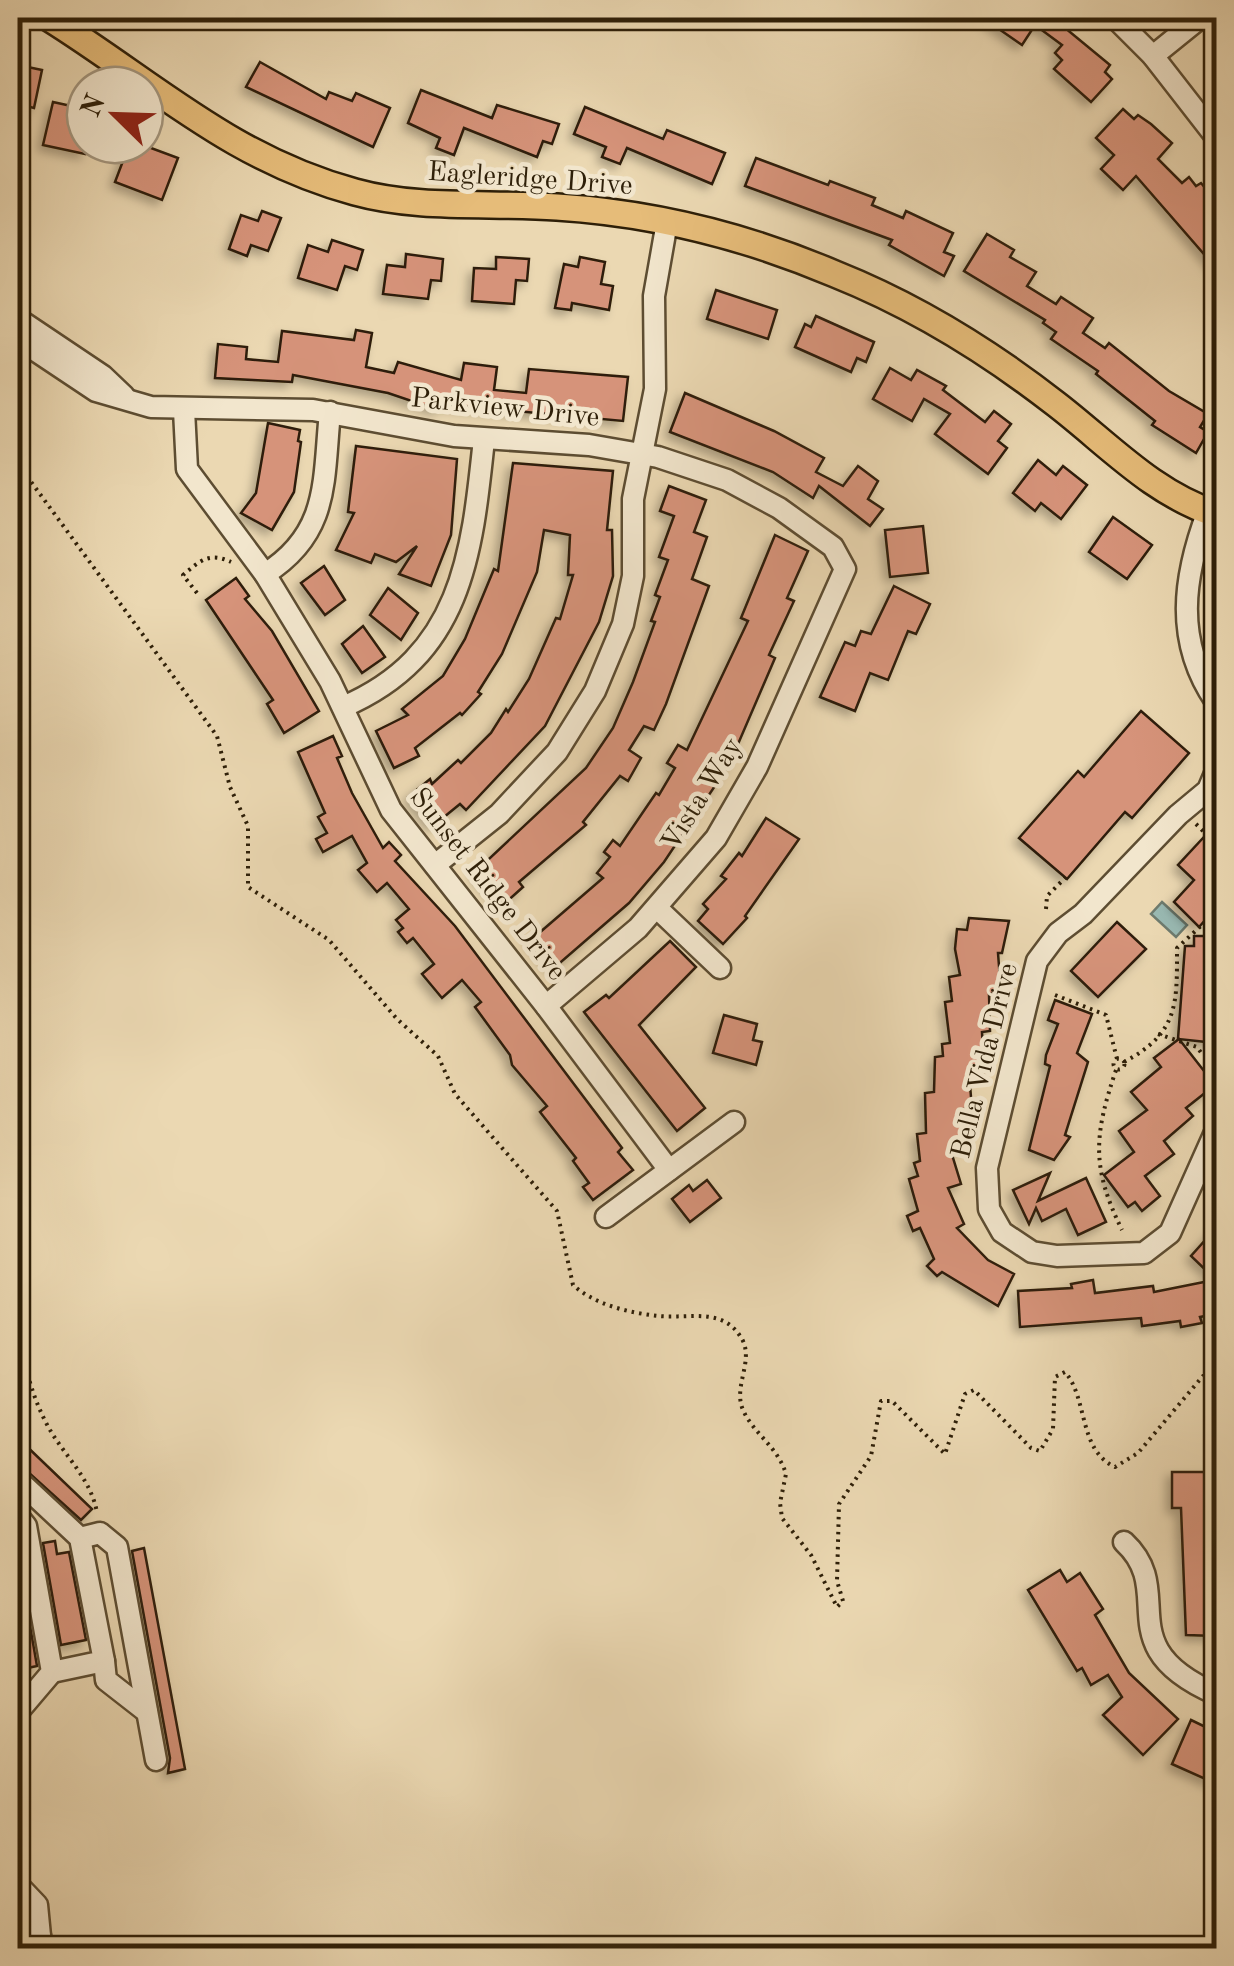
<svg xmlns="http://www.w3.org/2000/svg" width="1234" height="1966" font-family="'Old Standard TT',serif">
	<defs>
		<filter id="shadow"><feDropShadow dx="-5" dy="5" stdDeviation="5" flood-color="#0004"/></filter>
	</defs>
	<rect width="100%" height="100%" fill="#ebd8b2"/>
	<filter id="stains"><feTurbulence type="fractalNoise" baseFrequency=".002" numOctaves="4"/><feColorMatrix values="0 0 0 0 .2 0 0 0 0 .09 0 0 0 0 .02 0 0 0 .5 -.17"/></filter>
	<radialGradient id="worn" r=".72"><stop offset=".6" stop-color="#630" stop-opacity="0"/><stop offset="1" stop-color="#630" stop-opacity=".3"/></radialGradient>
	<!-- water -->
	<polygon fill="#99b9b2" stroke="#6e7b6e" stroke-width="2.5" points="1162,902 1187,925 1176,937 1151,914"/>
	<!-- building -->
	<g fill="#d6937a" stroke="#2e1f08" stroke-width="2.5" filter="url(#shadow)">
		<polygon points="983,18 1053,18 1110,65 1105,72 1112,79 1091,102 1054,69 1062,60 1055,53 1062,45 1035,25 1022,45"/>
		<polygon points="260,62 326,99 329,92 352,101 356,93 390,108 373,147 246,87"/>
		<polygon points="18,65 42,70 34,108 18,104"/>
		<polygon points="421,90 492,118 497,105 559,124 552,144 543,141 537,157 464,128 454,155 436,148 440,138 408,123"/>
		<polygon points="53,102 85,109 85,154 43,145"/>
		<polygon points="585,107 663,139 667,130 725,153 712,184 627,148 620,164 602,157 606,147 574,134"/>
		<polygon points="1123,109 1134,119 1138,115 1151,124 1172,143 1158,159 1182,183 1189,177 1196,186 1201,183 1216,201 1216,268 1136,176 1123,190 1101,169 1114,155 1096,138"/>
		<polygon points="129,145 143,145 178,158 162,200 115,182"/>
		<polygon points="756,158 828,185 830,181 875,198 872,205 903,218 906,211 953,233 944,252 954,256 944,276 889,245 892,240 745,186"/>
		<polygon points="262,211 281,218 268,251 251,245 247,256 229,249 241,215 258,221"/>
		<polygon points="987,234 1014,250 1010,257 1036,272 1027,286 1056,304 1061,297 1093,318 1083,333 1105,348 1109,343 1169,391 1208,414 1200,427 1208,432 1196,453 1152,425 1155,421 1096,374 1098,371 1051,339 1056,332 1043,323 1045,320 964,271"/>
		<polygon points="332,240 363,250 357,270 345,266 337,290 298,278 308,245 328,252"/>
		<polygon points="406,254 443,259 441,281 431,280 428,299 383,294 387,265 405,267"/>
		<polygon points="496,257 529,259 527,281 516,280 514,304 472,301 474,268 496,269"/>
		<polygon points="580,257 605,262 601,284 613,286 609,310 572,303 571,310 555,308 564,264 578,267"/>
		<polygon points="716,290 777,310 768,339 707,319"/>
		<polygon points="816,316 874,342 866,362 857,358 851,372 795,347 805,324 811,327"/>
		<polygon points="356,330 372,333 366,367 394,373 398,362 461,380 464,363 497,367 494,390 526,393 529,369 628,377 623,421 440,404 438,410 388,393 293,375 292,382 215,378 218,344 247,347 246,359 278,362 282,331 354,340"/>
		<polygon points="890,368 911,380 917,370 946,386 943,390 985,422 994,411 1011,424 998,441 1007,448 988,474 935,434 950,414 924,399 912,421 873,399"/>
		<polygon points="685,393 774,431 824,458 816,472 843,486 858,466 878,481 868,499 883,509 870,526 819,486 813,498 773,472 670,432"/>
		<polygon points="268,423 300,430 298,441 301,442 294,492 272,530 241,513 256,493"/>
		<polygon points="356,446 457,459 451,535 431,586 399,574 417,546 396,562 375,554 371,563 336,550 354,513 348,512"/>
		<polygon points="1038,460 1056,475 1063,466 1087,485 1061,519 1041,503 1035,511 1013,493"/>
		<polygon points="513,463 613,471 607,530 612,530 613,576 599,622 545,726 466,810 460,804 433,826 408,797 430,779 432,784 458,760 461,763 491,733 506,709 508,712 529,679 556,618 560,619 573,575 568,575 570,535 544,530 537,572 502,654 478,692 481,694 462,715 460,713 415,748 419,756 394,768 376,731 408,715 402,709 443,676 465,639 494,569 498,571"/>
		<polygon points="669,486 706,500 694,532 707,537 692,579 709,586 666,704 654,730 644,726 629,750 641,758 628,781 620,776 583,822 586,825 519,882 523,887 503,905 475,872 586,768 613,728 633,682 655,622 651,621 660,597 655,595 668,560 659,557 674,516 660,511"/>
		<polygon points="1113,517 1152,545 1127,579 1089,552"/>
		<polygon points="923,526 928,573 890,577 885,530"/>
		<polygon points="775,535 808,551 787,598 794,601 769,655 775,658 729,765 664,862 629,903 554,968 531,940 603,878 597,873 610,857 604,852 613,840 620,846 656,793 659,795 675,768 667,763 678,745 687,750 748,621 741,618"/>
		<polygon points="324,566 345,600 325,615 301,583"/>
		<polygon points="236,578 249,596 245,599 272,631 319,711 284,733 267,704 273,700 206,600"/>
		<polygon points="894,586 930,604 916,634 908,631 888,680 870,673 855,711 820,697 845,642 855,646 861,631 871,634"/>
		<polygon points="388,588 418,613 401,640 370,615"/>
		<polygon points="363,626 385,657 362,673 342,644"/>
		<polygon points="1141,711 1189,753 1132,818 1125,812 1067,879 1019,838 1078,771 1084,777"/>
		<polygon points="333,736 342,756 337,758 352,793 383,848 389,842 401,855 395,861 455,926 622,1148 618,1152 633,1170 593,1200 583,1187 589,1183 573,1161 576,1158 540,1112 547,1106 512,1065 510,1055 475,1007 481,1002 462,980 442,998 422,974 434,964 413,938 407,943 398,932 403,928 396,920 409,909 387,883 377,892 358,870 367,863 352,836 323,852 316,839 327,833 318,817 325,813 298,752"/>
		<polygon points="766,818 799,839 745,916 747,918 723,944 698,921 708,909 703,904 726,879 721,876 739,853 742,856"/>
		<polygon points="1203,838 1216,851 1216,908 1199,927 1174,902 1194,880 1178,865"/>
		<polygon points="969,918 1009,921 1002,953 998,953 1001,992 989,994 990,1031 982,1032 984,1072 969,1073 972,1109 964,1109 967,1146 950,1148 961,1184 948,1188 964,1224 957,1228 988,1260 1014,1274 998,1306 942,1272 937,1276 927,1266 934,1259 920,1228 913,1231 907,1216 918,1211 909,1179 918,1176 914,1163 920,1161 917,1134 926,1133 925,1093 934,1092 935,1057 943,1056 942,1044 950,1043 945,1002 952,1001 949,977 960,975 955,949 957,929 967,930"/>
		<polygon points="1117,922 1146,949 1098,997 1071,971"/>
		<polygon points="1194,936 1216,936 1216,1043 1178,1039 1185,946 1194,946"/>
		<polygon points="670,941 696,967 639,1025 705,1108 677,1131 584,1012 606,995 609,998"/>
		<polygon points="1055,1000 1092,1014 1077,1053 1088,1062 1065,1135 1070,1137 1054,1160 1029,1150 1050,1066 1045,1064 1046,1055 1058,1024 1048,1020"/>
		<polygon points="724,1015 757,1024 753,1040 762,1042 756,1065 713,1053"/>
		<polygon points="1179,1039 1215,1085 1186,1108 1193,1116 1164,1141 1174,1154 1145,1176 1160,1196 1142,1211 1135,1202 1128,1207 1104,1175 1134,1152 1119,1131 1147,1110 1131,1092 1161,1067 1154,1058"/>
		<polygon points="1050,1173 1038,1201 1086,1178 1106,1222 1078,1235 1066,1209 1042,1221 1036,1208 1029,1224 1013,1190"/>
		<polygon points="707,1180 721,1198 690,1222 672,1199 689,1185 693,1191"/>
		<polygon points="1216,1228 1216,1280 1191,1256"/>
		<polygon points="1093,1280 1095,1293 1153,1286 1154,1292 1209,1281 1215,1314 1200,1317 1202,1323 1181,1327 1180,1321 1142,1326 1141,1318 1020,1327 1018,1291 1072,1288 1071,1284"/>
		<polygon points="18,1438 92,1509 81,1520 18,1463"/>
		<polygon points="1172,1472 1216,1472 1216,1636 1186,1635 1181,1508 1172,1508"/>
		<polygon points="55,1541 57,1554 69,1552 86,1640 61,1645 43,1543"/>
		<polygon points="144,1548 185,1769 168,1773 170,1758 132,1551"/>
		<polygon points="18,1557 37,1666 18,1670"/>
		<polygon points="1060,1570 1067,1582 1080,1573 1103,1609 1095,1615 1129,1673 1178,1719 1143,1755 1103,1715 1122,1697 1108,1675 1091,1685 1082,1668 1077,1671 1028,1590"/>
		<polygon points="1191,1720 1216,1732 1212,1782 1172,1764"/>
	</g>
	<g fill="none" stroke-linecap="round" stroke-linejoin="round">
		<!-- minor casing -->
		<g stroke="#5d4d32" stroke-width="25">
			<g id="minor">
				<polyline points="1115,18 1153,56 1216,137"/>
				<polyline points="1153,56 1200,18"/>
				<polyline points="18,319 103,376 124,396"/>
				<polyline points="18,339 96,391 151,407 313,410 454,436 589,445 658,457 727,480 779,508 833,547 845,569 757,767 716,838 638,928 546,1006"/>
				<polyline points="184,410 187,469 265,574 330,681 391,810 546,1006 669,1170"/>
				<path d="M 1208,511 C 1183,577 1174,641 1216,702"/>
				<path d="M 265,574 C 330,533 323,481 330,412"/>
				<path d="M 343,707 C 462,656 472,555 484,439"/>
				<polyline points="1216,771 1208,790 1178,815 1083,914 1058,933 1037,961 987,1168 989,1209 1002,1232 1032,1252 1057,1256 1144,1253 1170,1233 1216,1130"/>
				<polyline points="435,865 499,814 557,752 595,691 623,624 633,576 633,499 655,389 654,296 667,222"/>
				<polyline points="658,909 720,968"/>
				<polyline points="606,1217 734,1122"/>
				<polyline points="18,1480 80,1538 104,1661 52,1672"/>
				<polyline points="18,1516 26,1526 52,1672 18,1712"/>
				<polyline points="80,1538 100,1533 117,1547 156,1760"/>
				<path d="M 1124,1542 C 1179,1593 1106,1646 1216,1694"/>
				<polyline points="104,1661 106,1680 147,1712"/>
				<polyline points="18,1885 37,1905 40,1936"/>
				<polyline points="18,1938 40,1936"/>
			</g>
		</g>
		<!-- major casing -->
		<g stroke="#2e1f08" stroke-width="30">
			<path id="major" d="M 49,18 C 153,83 232,159 355,192 C 420,210 490,202 557,207 C 652,213 748,237 835,274 C 915,306 988,351 1056,404 C 1108,444 1152,493 1216,514"/>
		</g>
		<!-- path -->
		<g stroke="#2e1f08" stroke-width="4" stroke-dasharray="2.5 5" stroke-linecap="butt">
			<path d="M 18,464 L 217,736 L 230,787 L 248,826 L 248,887 L 329,940 L 397,1019 L 438,1056 L 455,1094 L 557,1211 L 573,1285 C 595,1305 630,1313 659,1316 C 690,1319 725,1306 743,1341 C 753,1363 733,1387 743,1410 C 753,1433 778,1447 786,1474 L 780,1503 L 782,1518 L 811,1555 L 837,1607 L 843,1601 L 837,1581 L 839,1504 L 871,1456 L 881,1401 L 892,1401 L 945,1454 L 965,1394 L 974,1390 L 1031,1448 L 1040,1451 L 1053,1429 L 1055,1377 L 1065,1372 C 1088,1398 1078,1450 1115,1467 L 1138,1453 L 1203,1376 L 1216,1373"/>
			<path d="M 197,593 L 183,575 C 201,560 209,552 231,562"/>
			<polyline points="1196,824 1216,844"/>
			<polyline points="1046,909 1047,896 1065,878"/>
			<polyline points="1055,995 1106,1015 1117,1059"/>
			<polyline points="1158,1034 1197,1047 1202,1054 1211,1049 1211,1063 1216,1058"/>
			<circle cx="1119" cy="1064" r="5.5"/>
			<path d="M 1124,1062 C 1179,1033 1177,1003 1177,948 L 1216,912"/>
			<path d="M 1116,1070 C 1094,1135 1091,1167 1122,1230"/>
			<path d="M 18,1315 C 21,1354 30,1395 50,1430 C 66,1457 92,1481 97,1513"/>
		</g>
		<!-- minor -->
		<use href="#minor" stroke="#f2e6cd" stroke-width="20"/>
		<!-- major -->
		<use href="#major" stroke="#e6bc79" stroke-width="25"/>
	</g>
	<g text-anchor="middle" dominant-baseline="central" stroke-width="9" stroke-linejoin="round" paint-order="stroke">
		<!-- street labels -->
		<g font-size="28" fill="#2e1f08" stroke="#f2e6cd">
			<text transform="translate(530 180) rotate(4)">Eagleridge Drive</text>
			<text transform="translate(505 409) rotate(6)">Parkview Drive</text>
			<text transform="translate(703 795) rotate(-58)">Vista Way</text>
			<text transform="translate(487 885) rotate(52)">Sunset Ridge Drive</text>
			<text transform="translate(986 1061) rotate(-76)">Bella Vida Drive</text>
		</g>
	</g>
	<!-- margin -->
	<rect width="1234" height="1966" fill="none" stroke="#ebd8b2" stroke-width="60"/>
	<rect x="20" y="20" width="1194" height="1926" fill="none" stroke="#2e1f08" stroke-width="5"/>
	<rect x="30" y="30" width="1174" height="1906" fill="none" stroke="#2e1f08" stroke-width="2.5"/>
	<!-- north arrow -->
	<g transform="translate(115 115) rotate(293)"><circle r="48" fill="#f2e6cd" stroke="#a4967e" stroke-width="2.5"/>
	<path d="M0-8L18 38L0 25L-18 38Z" fill="#8f2418"/>
	<text y="-15" font-size="28" font-weight="bold" text-anchor="middle" fill="#2e1f08">N</text>
	</g>
	<rect width="100%" height="100%" filter="url(#stains)"/>
	<rect width="100%" height="100%" fill="url(#worn)"/>
</svg>
